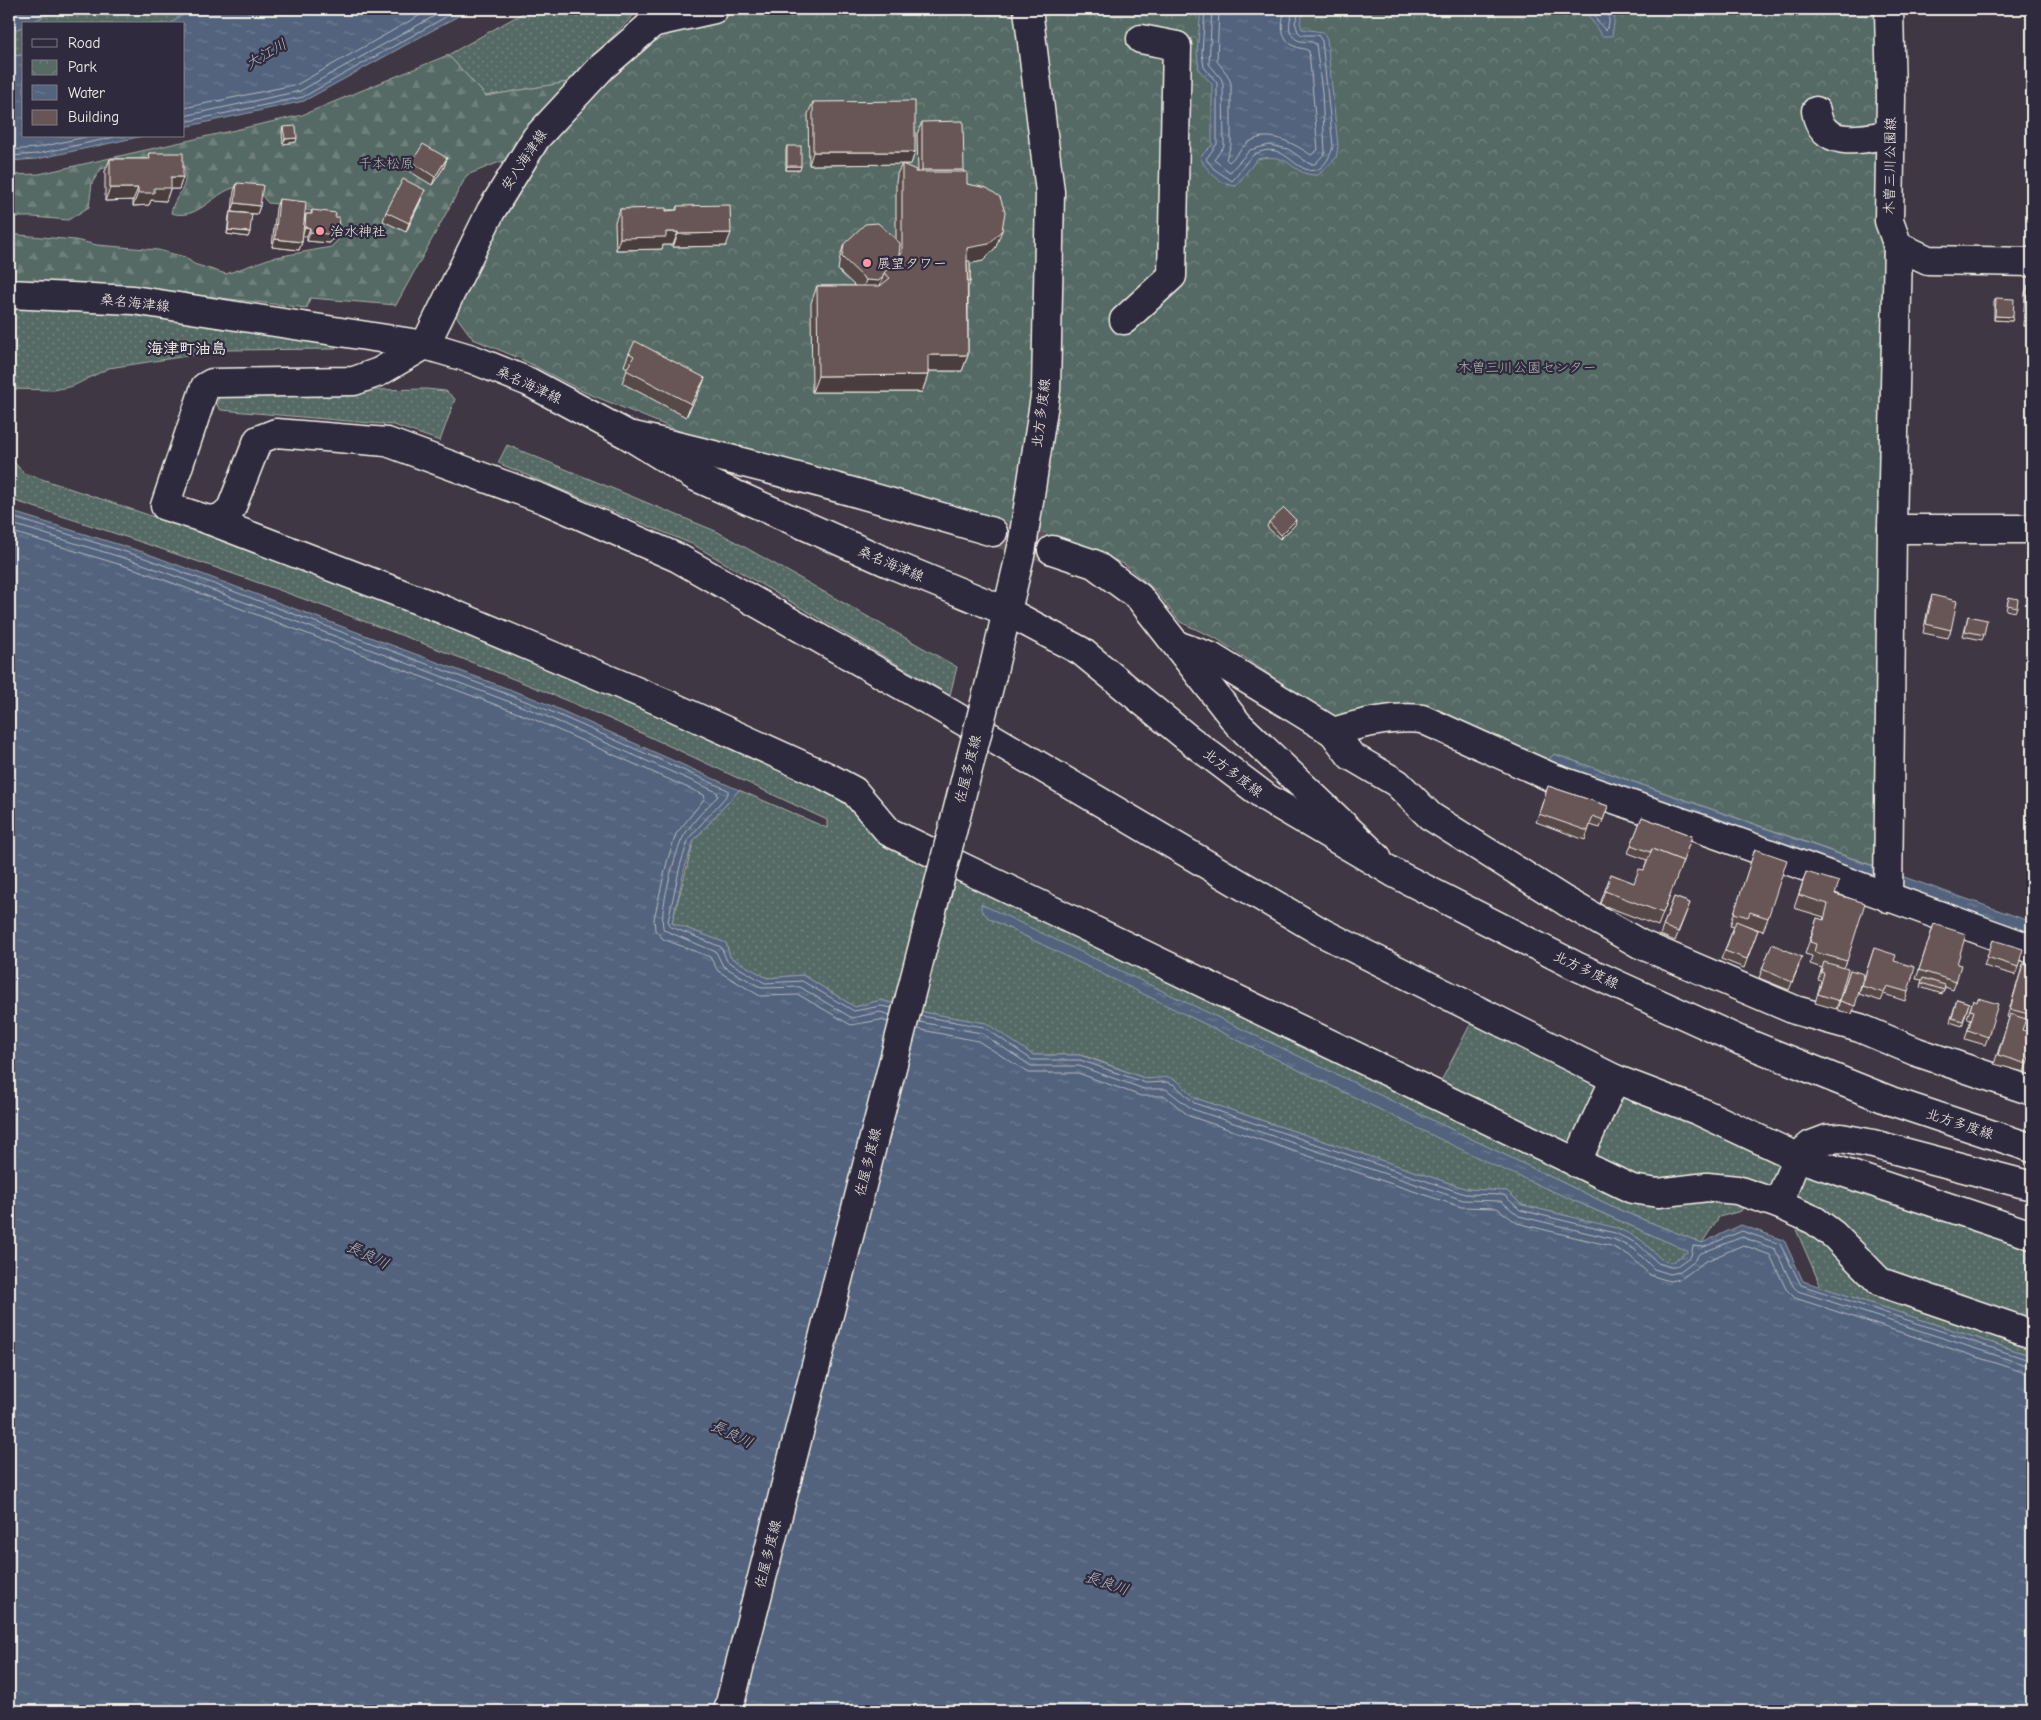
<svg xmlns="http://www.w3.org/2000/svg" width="2041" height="1720" font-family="'Comic Neue','Klee One',sans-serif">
	<defs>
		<pattern id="grass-dots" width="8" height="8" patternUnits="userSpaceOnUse" patternTransform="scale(1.25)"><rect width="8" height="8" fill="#576b65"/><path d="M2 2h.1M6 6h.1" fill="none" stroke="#70817b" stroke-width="1.8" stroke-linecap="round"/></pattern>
		<pattern id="forest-firs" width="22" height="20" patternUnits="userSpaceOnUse" patternTransform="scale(1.25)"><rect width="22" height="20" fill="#576b65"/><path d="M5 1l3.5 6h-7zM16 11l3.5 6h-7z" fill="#70817b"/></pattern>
		<pattern id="park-crowns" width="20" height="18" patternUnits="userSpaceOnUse" patternTransform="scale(1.25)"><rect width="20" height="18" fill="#576b65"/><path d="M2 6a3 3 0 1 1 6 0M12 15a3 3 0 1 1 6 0" fill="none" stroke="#70817b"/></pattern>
		<pattern id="water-ripples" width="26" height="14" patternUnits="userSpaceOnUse" patternTransform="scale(1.25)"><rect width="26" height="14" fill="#53647e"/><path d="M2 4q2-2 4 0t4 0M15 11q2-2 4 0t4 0" fill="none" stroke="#6c7b90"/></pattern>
	</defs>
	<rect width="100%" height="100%" fill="#403744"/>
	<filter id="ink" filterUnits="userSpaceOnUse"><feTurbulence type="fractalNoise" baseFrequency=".02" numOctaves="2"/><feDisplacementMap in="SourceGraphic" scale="10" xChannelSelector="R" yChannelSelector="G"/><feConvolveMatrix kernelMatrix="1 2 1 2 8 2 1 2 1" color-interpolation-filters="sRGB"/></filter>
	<g filter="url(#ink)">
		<!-- grass -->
		<g fill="url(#grass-dots)" stroke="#a6aea6">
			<polygon points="59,9 191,9 170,24 28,24"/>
			<polygon points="530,9 644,9 633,16 568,82 486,96 448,55"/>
			<polygon points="24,26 24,55 9,56 9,33"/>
			<polygon points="9,307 117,312 337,345 335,349 226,350 109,368 73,386 54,390 9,389"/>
			<polygon points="426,389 446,391 455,399 440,441 394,425 221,410 217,406 219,396 226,393"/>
			<polygon points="507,445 718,532 957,667 948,703 940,698 941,690 694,545 498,463"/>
			<path d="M 9,457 L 24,473 L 320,573 L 733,743 L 1629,1199 L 1704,1197 L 1744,1205 L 1741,1211 L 1719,1217 L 1702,1243 L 1622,1211 L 981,905 L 990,919 C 1223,1030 1451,1150 1689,1251 L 1672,1263 L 1661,1259 L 1641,1240 L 1568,1216 L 1522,1205 L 1507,1191 L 1467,1189 L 1195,1098 L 1178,1081 L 1147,1079 L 1091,1058 L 1080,1055 L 1033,1055 L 985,1023 L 928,1013 L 881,1000 L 855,1007 L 803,975 L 767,978 L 730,957 L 726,943 L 672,923 L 694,840 L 739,790 L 827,828 L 827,820 C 732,776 638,729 541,690 C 366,619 189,556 9,499 Z"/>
			<polygon points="1474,1017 1598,1078 1602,1092 1576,1149 1439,1085"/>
			<polygon points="1622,1088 1782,1163 1773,1184 1768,1189 1659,1183 1591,1162"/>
			<polygon points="1820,1171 2032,1243 2032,1323 1884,1270 1794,1198 1798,1175"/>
			<polygon points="1794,1225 1808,1230 1828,1244 1848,1270 1867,1284 2032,1346 2032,1356 1821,1287"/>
		</g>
		<!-- forest -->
		<path fill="url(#forest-firs)" stroke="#a6aea6" d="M 448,55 L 486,96 L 568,82 L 505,160 L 467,175 L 396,305 L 310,298 L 307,308 L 110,285 L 9,281 L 9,234 L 75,240 L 97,245 L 158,250 L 185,257 L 194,264 L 226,274 L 271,258 L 331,247 L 341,237 L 342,226 C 327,213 289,205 268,203 C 264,199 261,193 257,191 C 221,172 206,224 171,213 C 175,192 191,189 183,165 L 117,164 L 101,169 L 92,183 L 89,207 L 68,220 L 33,217 L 9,217 L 9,175 L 39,174 L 302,115 Z"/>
		<!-- park -->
		<path fill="url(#park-crowns)" stroke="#a6aea6" d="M 748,9 L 1874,9 C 1880,98 1873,188 1885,276 L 1880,868 L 1554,754 L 1546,763 L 1409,703 L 1364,719 L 1344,721 L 1311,703 L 1217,639 L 1180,622 L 1155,590 L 1124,564 L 1090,550 L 900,490 L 718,447 L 582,391 L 519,358 L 473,339 L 456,316 L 460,291 L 546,138 L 630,54 L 684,27 Z"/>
		<!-- water -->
		<g fill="url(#water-ripples)" stroke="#939ca8">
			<polygon points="9,9 59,9 9,33"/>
			<polygon points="191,9 471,9 304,101 184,127 184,24 170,24"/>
			<path d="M 1201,9 L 1305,9 L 1300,22 L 1302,29 L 1323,32 L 1327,39 L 1338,146 L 1336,158 L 1318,175 C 1290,176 1293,151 1257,159 L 1236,186 C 1220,185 1206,170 1200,157 L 1212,145 L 1212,84 L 1199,70 L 1197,53 Z"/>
			<polygon points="1588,9 1614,9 1614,24 1612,36 1602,36 1588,15"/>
			<polygon points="24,55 24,136 143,136 37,159 9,161 9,56"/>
			<polygon points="9,511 143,552 538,700 739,790 694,840 685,867 672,923 726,943 730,957 767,978 803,975 855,1007 881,1000 928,1013 986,1023 1033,1055 1080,1055 1147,1079 1168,1077 1178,1081 1195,1098 1467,1189 1507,1191 1522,1205 1617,1228 1630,1234 1641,1240 1661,1259 1672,1263 1688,1251 1491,1164 990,919 981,910 981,904 1622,1211 1702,1243 1741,1225 1784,1240 1803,1281 2032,1356 2032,1711 9,1711"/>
			<polygon points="1554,754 2032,922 2032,939 1546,763"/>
		</g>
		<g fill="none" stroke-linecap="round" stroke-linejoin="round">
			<!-- shore -->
			<g stroke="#b4b9be" stroke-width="1">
				<path d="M 1205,9 L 1202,53 L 1204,67 L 1217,83 L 1217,144 L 1206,159 L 1214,169 L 1232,181 C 1240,174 1246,159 1255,154 C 1281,141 1290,165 1308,170 C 1322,174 1331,156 1333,146 L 1322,41 L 1318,35 L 1302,35 L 1298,32 L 1295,22 L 1301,9"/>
				<path d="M 1212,9 L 1209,64 L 1221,78 L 1223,84 L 1224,146 L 1214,160 L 1230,172 L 1250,150 L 1269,145 L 1288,149 L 1310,164 L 1315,164 L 1325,153 L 1322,92 L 1316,44 C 1312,41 1306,42 1300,41 C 1285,36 1289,19 1294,9"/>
				<path d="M 1219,9 L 1217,61 L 1227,74 L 1231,83 L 1231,145 L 1226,159 L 1229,162 C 1235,158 1239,150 1245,145 C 1266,127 1293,143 1311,155 L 1318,150 L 1309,51 C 1305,48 1299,49 1294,46 C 1280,39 1280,21 1286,9"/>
				<polyline points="1593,9 1597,21 1606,31 1609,24 1609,9"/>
				<polyline points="184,108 298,84 431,9"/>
				<polyline points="184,116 300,91 447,9"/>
				<polyline points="184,122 303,97 460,9"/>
				<polyline points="9,150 36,148 90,136"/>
				<polyline points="9,156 37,154 119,136"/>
				<polyline points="9,516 142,557 536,705 728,790 728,794 689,838 680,866 668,921 669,926 721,947 727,961 765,983 802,981 854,1011 881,1006 892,1008"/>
				<path d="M 9,523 L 140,563 L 534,711 L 717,792 L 718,796 C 706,808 694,820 685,834 C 676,846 657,919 664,930 L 716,952 L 723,966 L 762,988 L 800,987 L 852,1018 L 880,1012 L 890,1015"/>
				<polyline points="9,531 138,570 531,718 704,795 705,798 676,834 667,862 654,919 655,930 663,939 710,957 718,971 760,996 799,995 851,1025 880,1020 888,1022"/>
				<polyline points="921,1016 984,1027 1032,1060 1080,1060 1146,1083 1167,1082 1175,1085 1194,1103 1465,1194 1504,1195 1520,1210 1615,1233 1638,1244 1658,1263 1670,1267 1675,1267 1691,1256 1693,1246 1704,1247 1742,1231 1780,1244 1801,1285 2032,1361"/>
				<polyline points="919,1022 981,1033 1031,1066 1079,1066 1144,1089 1166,1089 1192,1109 1463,1200 1501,1201 1519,1216 1613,1239 1634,1249 1654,1269 1670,1274 1679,1272 1695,1260 1699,1254 1742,1237 1775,1249 1793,1286 1798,1291 2032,1367"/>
				<polyline points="917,1029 978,1041 1029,1073 1078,1073 1141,1096 1165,1096 1189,1116 1461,1207 1497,1208 1517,1223 1611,1246 1629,1255 1650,1275 1669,1281 1681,1279 1704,1262 1743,1245 1770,1255 1786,1289 1795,1298 2032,1375"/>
			</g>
			<!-- minor-tunnel -->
			<polyline stroke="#5b535d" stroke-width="28" stroke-dasharray="28 14" stroke-linecap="butt" points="993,532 1052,550"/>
			<!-- minor casing -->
			<g stroke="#f4f1e8" stroke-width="31">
				<g id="minor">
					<polyline points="651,23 714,9"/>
					<path d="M 1816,111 C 1822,150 1863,139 1890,134"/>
					<polyline points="1124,320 1172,276 1177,46 1141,39"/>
					<polyline points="425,345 379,372 354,381 212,383 205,387 165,506 209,520 444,610 669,705 826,776 854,791 889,832 1632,1189 1658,1193 1707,1187 1737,1190 1778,1204 1814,1220 1834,1235 1880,1282 2032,1334"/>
					<path d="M 633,436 C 754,463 874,497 993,532"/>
					<polyline points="209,520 221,518 231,509 258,440 276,433 387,442 543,499 678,558 931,702 1323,933 1615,1079 1699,1111 1797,1157 1778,1204"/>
					<polyline points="1892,529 2032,529"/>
					<polyline points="1052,550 1094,564 1139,597 1238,724 1377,857"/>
					<path d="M 1179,646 L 1211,657 L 1333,732 C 1362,723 1392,716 1422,719 L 1553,778 L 1710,832 L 2032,949"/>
					<polyline points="1333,732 1351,756 1397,783 1430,816 1565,901 1640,944 1795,1010 1860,1028 1917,1052 2032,1091"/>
					<polyline points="1888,898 1892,529 1898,246"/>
					<polyline points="1576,1163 1615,1079"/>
					<polyline points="2032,1186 1873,1144 1841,1138 1827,1139 1811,1145 1797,1157 2032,1235"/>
				</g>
			</g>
			<!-- major casing -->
			<g stroke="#f4f1e8" stroke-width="31">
				<g id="major">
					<polyline points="1889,9 1891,97 1889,221 1898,246 1928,260 2032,262"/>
					<polyline points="9,294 133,300 425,345 472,359 529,382 628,435 696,477 889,563 1008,612 1081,651 1190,740 1267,798 1394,873 1576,966 1739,1040 1891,1101 2032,1148"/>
					<polyline points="425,345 491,211 536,138 602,67 669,9"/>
					<polyline points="992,675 1022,547 1046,390 1050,192 1028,9"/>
				</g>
			</g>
			<!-- minor -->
			<use href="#minor" stroke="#2f2a3d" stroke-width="28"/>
			<!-- major -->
			<use href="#major" stroke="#2f2a3d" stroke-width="28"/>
			<!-- major-bridge casing -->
			<g stroke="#f4f1e8" stroke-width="31" stroke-linecap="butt">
				<polyline id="major-bridge" points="728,1711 992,675"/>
			</g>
			<!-- major-bridge -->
			<use href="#major-bridge" stroke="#2f2a3d" stroke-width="28"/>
		</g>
		<!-- wall -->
		<g fill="#594a4a" stroke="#f4f1e8">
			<polygon points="813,102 915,152 911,164 903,164 915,172 918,172 917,134 922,122 963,172 967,184 996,247 983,261 970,263 970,282 969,286 968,286 968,355 962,371 928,371 928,375 922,392 812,392 811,303 817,286 855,286 838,270 840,257 844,244 896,239 896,181 897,176 897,174 902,164 809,165 808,114"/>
			<polygon points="283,127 296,142 283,144 282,131"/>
			<polygon points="787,146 800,170 786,170 786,150"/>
			<polygon points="149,153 183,177 179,189 170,189 166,201 151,200 149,205 133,206 133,200 105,201 105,171 110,159 147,159"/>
			<polygon points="447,158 444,167 432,185 409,171 412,162"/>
			<polygon points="237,183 260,206 257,214 232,212 234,191"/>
			<polygon points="422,198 406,232 383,221 386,212"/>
			<polygon points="279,199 304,221 306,214 311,214 312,210 335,239 332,239 330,243 307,241 307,236 302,236 302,242 299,250 272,247 276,208"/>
			<polygon points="677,206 726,246 673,247 673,245 663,245 662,249 616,250 615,222 620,209 676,210"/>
			<polygon points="230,212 250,232 248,237 227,234 229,216"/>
			<polygon points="2028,285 2032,285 2032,326 2023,326 2025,293"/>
			<polygon points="1996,298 2013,317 2012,321 1994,320 1994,302"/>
			<polygon points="629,353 705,378 700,390 686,417 622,383 628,368 624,366"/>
			<polygon points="1269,522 1295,525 1280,539 1267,527"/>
			<polygon points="1932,595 1951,630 1948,638 1923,633 1929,604"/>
			<polygon points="2009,597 2017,607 2015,612 2006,610"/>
			<polygon points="1968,616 1984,635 1982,640 1963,636"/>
			<polygon points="1548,786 1608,806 1600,828 1590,825 1585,840 1536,822"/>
			<polygon points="1642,817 1692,836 1658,926 1600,904 1611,874 1634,883 1644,870 1647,860 1628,853"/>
			<polygon points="1755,849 1768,918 1763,931 1745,925 1758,930 1744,968 1721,959 1734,927 1730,926"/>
			<polygon points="1806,872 1835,894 1847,961 1844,968 1839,1001 1836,1009 1815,1003 1821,981 1818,980 1822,968 1810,964 1812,956 1805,954 1817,918 1823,920 1824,917 1794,908"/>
			<polygon points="1674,897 1690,903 1675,941 1660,935"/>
			<polygon points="1934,924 1957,964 1956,982 1953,990 1945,987 1942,994 1920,987 1922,980 1916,979"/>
			<polygon points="1993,940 2018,967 2015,975 1984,966"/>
			<polygon points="1772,944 1799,966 1789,990 1759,978"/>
			<polygon points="1874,948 1894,961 1908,992 1905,1001 1884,994 1881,1001 1859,994"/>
			<polygon points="2023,964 2032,966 2032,1025 2024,1022 2022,1030 2027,1064 2024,1072 1994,1064 2009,1018 2007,1017"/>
			<polygon points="1850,970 1855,1006 1852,1014 1837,1010"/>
			<polygon points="1957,999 1969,1003 1962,1026 1950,1022"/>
			<polygon points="1973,1000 1988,1037 1985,1045 1965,1039 1971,1019 1967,1018"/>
		</g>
		<!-- shaded-wall -->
		<g fill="#493c3c" stroke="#f4f1e8">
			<polygon points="297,138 296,142 283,144 285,139"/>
			<polygon points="813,152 915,152 911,164 809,165"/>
			<polygon points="447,158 444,167 432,185 435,177"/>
			<polygon points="787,166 801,166 800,170 786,170"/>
			<polygon points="922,170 964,170 959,183 918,183"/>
			<polygon points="171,177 183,177 179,189 170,189 166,201 151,200 149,205 133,206 138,193 154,188"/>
			<polygon points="110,188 138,188 133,200 105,201"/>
			<polygon points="425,190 422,198 406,232 409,223"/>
			<polygon points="235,203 260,206 257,214 232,212"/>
			<polygon points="305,227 310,228 307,236 302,236"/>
			<polygon points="228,230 250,232 248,237 227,234"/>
			<polygon points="334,230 338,231 335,239 332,239 330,243 307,241 310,232"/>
			<polygon points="1002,230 996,247 983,261 963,265 967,248"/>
			<polygon points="666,232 678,232 673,245 663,245 662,249 616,250 620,238"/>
			<polygon points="731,233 726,246 673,247 678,234"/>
			<polygon points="275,239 302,242 299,250 272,247"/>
			<polygon points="883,276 879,289 861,293 866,280"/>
			<polygon points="1995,316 2013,317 2012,321 1994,320"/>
			<polygon points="2027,317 2032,318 2032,326 2023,326"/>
			<polygon points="928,355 968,355 962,371 922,371"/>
			<polygon points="928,375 922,392 812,392 818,376"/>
			<polygon points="705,378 700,390 686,417 691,404"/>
			<polygon points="1296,520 1295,525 1280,539 1281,535"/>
		</g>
		<!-- building -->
		<g fill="#685656" stroke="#f4f1e8">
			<polygon points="915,101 915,152 813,152 813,102"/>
			<polygon points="963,121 964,170 922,170 922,122"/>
			<polygon points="296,126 297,138 285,139 283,127"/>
			<polygon points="423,144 447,158 435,177 412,162"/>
			<rect x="787" y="146" width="14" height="20"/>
			<polygon points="149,153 183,153 183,177 171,177 171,188 154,188 154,193 138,193 138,188 110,188 110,159 150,159"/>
			<polygon points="902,164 916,170 915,172 967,172 967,184 987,188 1000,197 1005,212 1002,230 989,244 967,248 968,355 928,355 928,375 818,376 817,286 880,286 890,278 884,273 902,253"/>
			<polygon points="403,179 425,190 409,223 386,212"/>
			<polygon points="237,183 263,185 260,206 235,203"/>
			<polygon points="279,199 306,202 302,242 275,239"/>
			<polygon points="730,205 731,233 678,234 678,232 666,232 666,237 620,238 620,209 666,208 666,211 677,210 677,206"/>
			<polygon points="312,210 336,213 335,217 339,217 338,231 334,230 334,235 310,232 310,228 305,227 306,214 312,214"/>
			<polygon points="230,212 252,214 250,232 228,230"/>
			<polygon points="878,223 900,243 899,257 884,273 883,276 879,281 866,280 842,257 844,244 865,224"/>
			<polygon points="967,261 970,261 970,282 968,282"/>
			<polygon points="2028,285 2032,285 2032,318 2027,317"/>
			<polygon points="1996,298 2014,299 2013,317 1995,316"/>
			<polygon points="635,341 705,378 691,404 626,370 634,356 629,353"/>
			<polygon points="1284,508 1296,520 1281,535 1269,522"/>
			<polygon points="1932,595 1957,601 1951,630 1926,624"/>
			<polygon points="2009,597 2018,599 2017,607 2007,605"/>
			<polygon points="1968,616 1987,620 1984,635 1965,631"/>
			<polygon points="1548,786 1608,806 1603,820 1593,816 1588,831 1539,814"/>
			<polygon points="1642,817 1692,836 1683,861 1652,849 1650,852 1631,845"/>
			<polygon points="1652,849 1683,861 1663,913 1605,891 1611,874 1634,883 1639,869 1644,870"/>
			<polygon points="1755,849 1787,860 1768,918 1750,912 1748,917 1734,913"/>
			<polygon points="1806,872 1839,882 1835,894 1865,903 1847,961 1814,952 1816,944 1810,942 1817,918 1824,920 1828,904 1799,895"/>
			<polygon points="1674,897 1690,903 1678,932 1663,926"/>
			<polygon points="1736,921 1758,930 1747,959 1725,951"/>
			<polygon points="1934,924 1966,934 1957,964 1961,965 1956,982 1919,970"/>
			<polygon points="1993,940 2023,949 2018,967 1987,957"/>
			<polygon points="1772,944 1802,957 1792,982 1762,969"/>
			<polygon points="1874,948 1896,955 1894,961 1915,967 1908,992 1887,986 1884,993 1862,986"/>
			<polygon points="1824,962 1848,969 1839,1001 1818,994 1824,973 1821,972"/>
			<polygon points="2023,964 2032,966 2032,1015 2010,1009"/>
			<polygon points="1850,970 1864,974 1855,1006 1840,1001"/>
			<polygon points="1923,978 1945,985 1944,990 1921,983"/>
			<polygon points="1978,998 1998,1004 1988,1037 1968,1030 1974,1011 1970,1010 1973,1000 1977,1002"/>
			<polygon points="1957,999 1969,1003 1963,1021 1952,1018"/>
			<polygon points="2010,1014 2026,1019 2022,1030 2032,1033 2032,1046 2027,1064 1998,1055"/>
		</g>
	</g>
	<!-- markers -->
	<g fill="#ff9aa2" stroke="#2f2a3d" stroke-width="2">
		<circle cx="320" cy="231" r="5"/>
		<circle cx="867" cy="263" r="5"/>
	</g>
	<g text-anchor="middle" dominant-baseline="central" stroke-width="4.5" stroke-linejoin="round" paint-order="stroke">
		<!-- street labels -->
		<g font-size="14" fill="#f4f1e8" stroke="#2f2a3d">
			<text transform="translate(524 160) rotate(-56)">安八海津線</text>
			<text transform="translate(1890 166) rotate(-89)">木曽三川公園線</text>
			<text transform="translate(135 303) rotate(6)">桑名海津線</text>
			<text transform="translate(529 385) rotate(25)">桑名海津線</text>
			<text transform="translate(1041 413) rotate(-83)">北方多度線</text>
			<text transform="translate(891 564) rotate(23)">桑名海津線</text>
			<text transform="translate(968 769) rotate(-76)">佐屋多度線</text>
			<text transform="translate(1233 773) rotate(37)">北方多度線</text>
			<text transform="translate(1586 970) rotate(25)">北方多度線</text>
			<text transform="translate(1960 1124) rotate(18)">北方多度線</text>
			<text transform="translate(868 1162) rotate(-76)">佐屋多度線</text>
			<text transform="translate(768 1554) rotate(-76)">佐屋多度線</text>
		</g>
		<!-- park labels -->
		<g font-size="14" fill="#adb5ad" stroke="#2f2a3d">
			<text x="386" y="163">千本松原</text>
			<text x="1527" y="367">木曽三川公園センター</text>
		</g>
		<!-- poi labels -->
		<g font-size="14" fill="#f4f1e8" stroke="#2f2a3d" text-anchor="start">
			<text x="330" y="231">治水神社</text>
			<text x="877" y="263">展望タワー</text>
		</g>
		<!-- water labels -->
		<g font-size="15" font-style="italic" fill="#b4b9be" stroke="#2f2a3d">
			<text transform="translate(266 54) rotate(-30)">大江川</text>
			<text transform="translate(368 1255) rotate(26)">長良川</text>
			<text transform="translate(732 1434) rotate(26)">長良川</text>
			<text transform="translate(1107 1583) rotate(19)">長良川</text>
		</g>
		<!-- quarter labels -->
		<g font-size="16" font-weight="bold" fill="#f4f1e8" stroke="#2f2a3d">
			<text x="187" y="349">海津町油島</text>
		</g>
	</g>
	<!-- margin -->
	<rect width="2041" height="1720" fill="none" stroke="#2f2a3d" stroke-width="30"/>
	<rect x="15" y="15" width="2011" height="1690" fill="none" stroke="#f4f1e8" stroke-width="2" filter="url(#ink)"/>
	<!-- legend -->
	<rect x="22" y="22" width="162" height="115" fill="#2f2a3d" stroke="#7e7a81"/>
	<rect x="32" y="39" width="25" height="8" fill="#2f2a3d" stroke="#7e7a81"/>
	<text x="68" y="48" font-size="15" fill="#f4f1e8">Road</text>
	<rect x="32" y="60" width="25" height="15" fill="url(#park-crowns)" stroke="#7e7a81"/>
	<text x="68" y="72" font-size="15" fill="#f4f1e8">Park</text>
	<rect x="32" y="85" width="25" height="15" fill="url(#water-ripples)" stroke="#7e7a81"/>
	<text x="68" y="98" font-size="15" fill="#f4f1e8">Water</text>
	<rect x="32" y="110" width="25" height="15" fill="#685656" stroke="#7e7a81"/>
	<text x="68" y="122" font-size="15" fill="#f4f1e8">Building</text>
</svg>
